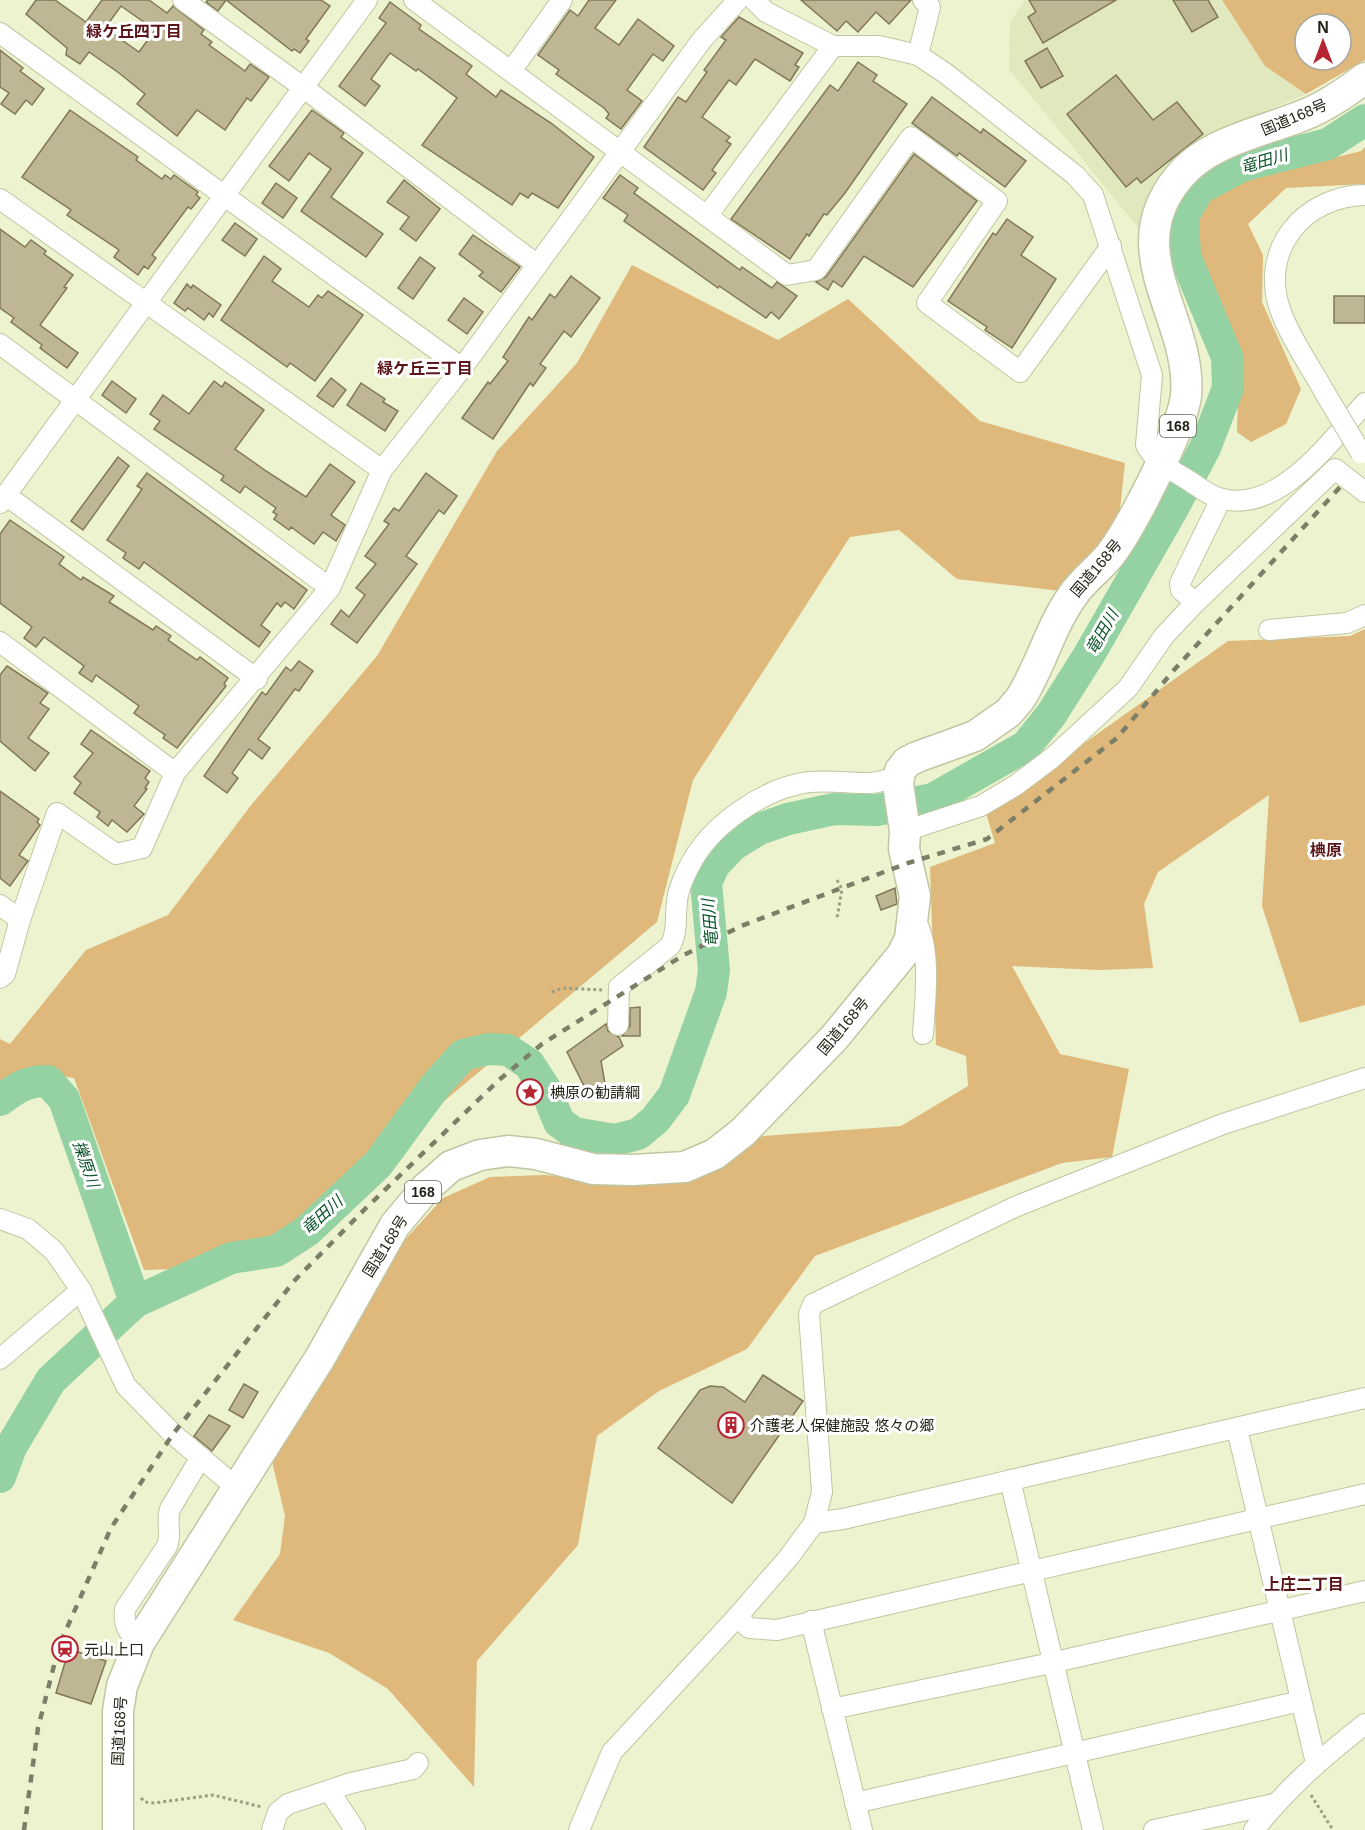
<svg xmlns="http://www.w3.org/2000/svg" width="1365" height="1830" font-family="Helvetica,'Noto Sans JP',sans-serif">
	<rect width="100%" height="100%" fill="#edf3cf"/>
	<!-- built -->
	<polygon fill="#e1e8bd" points="1025,0 1222,0 1265,66 1306,94 1239,122 1171,165 1152,188 1140,230 1009,69 1010,22"/>
	<!-- forest -->
	<g fill="#dfb87b" fill-rule="evenodd">
		<path d="M 1222,0 L 1365,0 L 1365,60 L 1306,94 L 1265,66 ZM 1305,24 L 1341,24 L 1341,60 L 1305,60 Z"/>
		<polygon points="1365,147 1365,184 1286,188 1248,224 1263,255 1262,302 1301,389 1286,424 1251,442 1237,432 1239,356 1191,253 1191,217 1204,194 1244,173 1297,158 1329,159 1361,151"/>
		<polygon points="632,265 778,340 848,299 980,421 1125,463 1119,518 1061,591 957,579 899,530 850,537 693,780 657,922 247,1267 144,1270 74,1078 29,1071 0,1087 0,1039 10,1044 86,950 168,915 252,804 377,656 497,451 577,363"/>
		<polygon points="1365,629 1365,1005 1300,1023 1262,906 1269,795 1158,872 1144,904 1153,968 1099,970 1012,966 1060,1054 1129,1069 1112,1157 1062,1163 815,1256 747,1349 659,1391 597,1436 578,1545 477,1661 474,1787 388,1689 329,1653 233,1620 280,1554 285,1516 271,1457 391,1255 443,1198 490,1177 545,1175 641,1183 715,1166 763,1136 901,1126 968,1086 966,1056 936,1045 930,867 995,843 986,813 1228,641 1350,636"/>
	</g>
	<g fill="none" stroke-linecap="round" stroke-linejoin="round">
		<!-- river -->
		<g stroke="#94d2a4" stroke-width="32">
			<path d="M 0,1100 C 16,1089 27,1080 48,1081 L 64,1099 L 135,1302"/>
			<polyline points="0,1477 11,1447 51,1380 135,1302 231,1258 276,1251 307,1231 378,1164 436,1085 463,1055 488,1049 508,1050 529,1064 546,1090 559,1122 574,1133 615,1140 638,1134 655,1120 674,1095 711,992 714,970 706,883 714,865 733,845 759,829 788,819 834,809 877,810 933,799 1026,746 1051,715 1089,655 1173,508 1205,448 1228,388 1227,357 1185,256 1183,216 1199,189 1242,166 1328,144 1365,120"/>
		</g>
	</g>
	<!-- building -->
	<g fill="#bfb794" stroke="#807858" stroke-width="1.5" fill-rule="evenodd">
		<path d="M 36,0 L 55,0 L 86,22 L 102,0 L 149,0 L 167,13 L 173,6 L 204,30 L 201,34 L 212,42 L 209,45 L 245,71 L 250,64 L 269,77 L 251,101 L 247,98 L 225,130 L 197,110 L 177,136 L 137,104 L 145,94 L 119,73 L 89,52 L 80,64 L 66,55 L 67,48 L 26,14 ZM 121,6 L 155,30 L 139,52 L 105,28 Z"/>
		<polygon points="208,0 321,0 330,6 306,39 309,41 300,53 294,49 292,51 226,0 218,11 206,2"/>
		<polygon points="589,0 616,0 595,28 619,45 638,19 674,46 663,61 653,54 627,90 642,101 621,129 606,118 609,114 604,108 556,74 559,70 538,55 570,10 578,16"/>
		<polygon points="801,0 911,0 889,24 876,12 858,32 846,21 837,31"/>
		<polygon points="1029,0 1116,0 1043,43 1028,17 1036,12"/>
		<polygon points="1173,0 1208,0 1218,17 1192,32"/>
		<polygon points="390,2 421,25 419,29 472,66 466,74 496,97 501,90 551,123 594,157 558,208 532,193 528,198 520,193 512,205 422,145 457,98 418,69 416,71 390,53 371,79 380,86 365,106 339,86 386,23 379,18"/>
		<polygon points="739,17 803,53 795,65 799,67 790,81 755,59 736,85 729,80 702,117 730,137 726,141 731,144 712,170 716,173 703,190 644,147 678,97 686,102 707,72 704,70 726,40 721,37"/>
		<polygon points="1047,48 1063,76 1041,88 1025,61"/>
		<polygon points="0,50 23,68 20,71 44,89 32,105 26,100 15,114 1,104 9,93 0,87"/>
		<polygon points="858,62 877,75 873,81 907,104 845,193 827,215 824,214 809,236 807,234 790,259 731,219 830,85 838,91"/>
		<polygon points="1116,75 1153,120 1177,102 1203,134 1141,183 1137,178 1126,187 1067,114"/>
		<polygon points="932,97 981,133 983,129 1026,161 1005,187 959,153 957,156 912,123"/>
		<polygon points="70,110 138,157 136,160 162,179 165,175 171,179 174,175 198,192 196,195 200,198 191,209 188,207 152,255 156,258 148,269 144,266 138,275 114,257 119,250 67,215 71,210 22,177"/>
		<polygon points="312,110 344,133 341,137 363,153 331,197 383,234 366,257 301,211 331,169 309,153 289,181 269,166"/>
		<polygon points="914,154 977,201 913,287 864,256 842,287 833,281 828,290 816,282 826,277"/>
		<polygon points="620,175 638,188 634,193 740,270 742,267 772,288 777,282 797,296 779,319 771,312 766,318 719,286 718,288 624,221 628,215 603,198"/>
		<polygon points="404,180 440,209 416,241 400,229 409,217 387,202"/>
		<polygon points="276,183 297,198 283,218 262,203"/>
		<polygon points="1007,219 1033,237 1021,255 1056,279 1012,348 985,330 987,327 948,301 993,233 996,235"/>
		<polygon points="235,223 257,239 245,256 222,240"/>
		<polygon points="0,229 25,247 31,240 46,251 44,254 73,275 64,287 67,288 40,325 78,353 67,368 40,348 42,345 11,322 14,318 0,308"/>
		<polygon points="473,235 520,267 501,292 479,276 483,272 459,254"/>
		<polygon points="264,256 281,269 272,281 309,307 318,295 322,298 328,291 363,315 315,381 290,363 287,367 221,320"/>
		<polygon points="420,257 435,268 413,299 398,288"/>
		<polygon points="571,276 600,298 571,337 564,331 540,364 546,368 533,386 530,383 493,439 462,418 488,382 490,384 508,361 503,357 529,317 532,320 550,294 555,298"/>
		<polygon points="187,284 191,288 193,285 221,305 213,317 209,313 204,320 188,308 185,311 174,303"/>
		<rect x="1334" y="296" width="31" height="27"/>
		<polygon points="464,298 483,312 467,334 448,320"/>
		<polygon points="331,378 346,390 333,407 317,396"/>
		<polygon points="112,381 136,399 126,413 102,395"/>
		<polygon points="214,381 222,387 225,382 264,410 235,449 266,471 306,497 330,464 355,482 331,515 345,525 336,541 323,532 314,544 291,527 289,530 274,519 277,515 273,512 276,508 245,486 240,493 221,480 224,476 154,429 160,421 150,414 163,395 189,414"/>
		<polygon points="361,383 385,399 383,402 398,411 385,431 347,405"/>
		<polygon points="118,457 129,466 83,530 71,521"/>
		<polygon points="147,473 307,590 294,609 285,602 281,607 277,603 261,625 270,632 259,647 144,562 139,569 123,558 126,553 107,540 142,489 137,486"/>
		<polygon points="426,473 457,496 444,514 439,510 406,556 417,564 357,643 331,624 341,610 349,617 365,595 356,588 376,564 365,556 389,524 384,521 394,508 399,511"/>
		<polygon points="10,520 64,557 59,564 81,580 83,577 114,596 109,602 153,630 156,626 171,636 168,640 197,660 200,657 228,678 224,684 226,686 177,748 163,738 165,735 134,713 139,706 96,675 92,682 79,673 84,666 55,645 44,637 36,647 24,638 32,627 0,603 0,534"/>
		<polygon points="299,661 313,671 299,691 295,689 258,739 270,748 262,759 249,749 232,773 238,778 227,793 204,776 262,692 266,695 286,667 291,671"/>
		<polygon points="7,666 48,693 40,703 49,709 28,738 49,753 35,771 0,741 0,675"/>
		<polygon points="91,730 150,771 145,778 149,782 145,788 147,789 134,806 144,814 127,832 112,820 108,826 97,817 100,812 74,793 81,783 74,777 93,753 81,744"/>
		<polygon points="0,791 39,819 37,822 40,825 19,855 28,861 10,886 0,878"/>
		<polygon points="895,888 897,904 881,910 876,896"/>
		<polygon points="640,1007 640,1036 622,1036 630,1026 630,1008"/>
		<polygon points="606,1024 608,1031 619,1037 623,1046 601,1061 606,1089 589,1096 567,1052"/>
		<polygon points="763,1375 803,1401 732,1503 658,1448 700,1390 710,1386 723,1387 745,1402"/>
		<polygon points="244,1384 258,1392 243,1418 229,1410"/>
		<polygon points="209,1415 230,1426 212,1451 194,1436"/>
		<polygon points="69,1649 106,1661 91,1704 56,1693"/>
	</g>
	<g fill="none" stroke-linecap="round" stroke-linejoin="round">
		<!-- minor casing -->
		<g stroke="#c0c6a2" stroke-width="22">
			<g id="minor">
				<polyline points="183,0 304,88 536,264"/>
				<polyline points="414,0 787,275 816,270 911,137 997,201 927,303 1020,372 1111,246"/>
				<path d="M 754,0 L 766,12 L 833,46 L 879,46 L 918,55 L 945,73 L 1075,175 L 1093,195 L 1152,375 L 1146,445 C 1155,463 1174,471 1191,482 C 1200,488 1209,495 1219,498 C 1278,516 1331,440 1365,403"/>
				<polyline points="0,33 462,368"/>
				<polyline points="918,55 930,7 923,0"/>
				<polyline points="512,70 562,0"/>
				<polyline points="0,199 382,470"/>
				<polyline points="707,216 833,46"/>
				<polyline points="0,344 330,588"/>
				<path d="M 1325,393 C 1311,367 1291,340 1281,312 C 1258,251 1303,196 1365,195"/>
				<polyline points="7,496 257,679"/>
				<polyline points="0,503 367,0"/>
				<polyline points="1195,603 1181,590 1180,583 1221,499"/>
				<polyline points="1269,630 1347,623 1365,615"/>
				<polyline points="0,642 175,773"/>
				<polyline points="905,831 981,806 1016,785 1052,758 1128,688 1164,636 1195,603 1335,469 1365,492"/>
				<polyline points="0,905 20,920"/>
				<path d="M 914,923 L 918,926 C 931,954 925,1003 923,1034"/>
				<polyline points="0,978 5,974 20,920 57,813 116,854 142,848 175,773 330,588 382,470 462,368 701,41 738,0"/>
				<path d="M 618,1025 L 619,987 L 670,946 C 678,932 675,917 677,901 C 678,891 684,876 689,867 C 709,826 763,788 809,782 C 829,780 848,783 868,783 C 879,783 889,778 899,778"/>
				<polyline points="0,1219 28,1229 54,1251 81,1290 126,1386 173,1434 238,1489"/>
				<polyline points="0,1359 81,1290"/>
				<polyline points="1237,1429 1316,1763"/>
				<polyline points="1010,1480 1093,1830"/>
				<polyline points="814,1523 843,1519 1365,1398"/>
				<polyline points="737,1617 749,1628 777,1630 1365,1494"/>
				<polyline points="811,1621 862,1830"/>
				<path d="M 139,1643 C 128,1632 123,1625 125,1609 L 167,1546 C 172,1534 166,1522 170,1509 L 201,1457"/>
				<polyline points="832,1709 1051,1663 1365,1591"/>
				<polyline points="330,1792 355,1830"/>
				<polyline points="855,1803 1301,1701"/>
				<polyline points="272,1830 278,1812 288,1804 351,1783 413,1769 418,1763"/>
				<polyline points="579,1830 612,1752 737,1617 789,1557 814,1523 822,1492 809,1314 813,1304 1017,1206 1223,1124 1365,1078"/>
				<polyline points="1154,1830 1274,1804"/>
				<path d="M 1254,1830 C 1286,1789 1324,1756 1365,1724"/>
			</g>
		</g>
		<!-- highway casing -->
		<g stroke="#c0c6a2" stroke-width="33">
			<path id="highway" d="M 118,1830 L 118,1711 L 122,1686 L 139,1643 L 320,1358 L 395,1225 L 426,1188 L 451,1166 L 480,1155 L 508,1151 L 536,1154 L 593,1169 L 633,1170 L 685,1167 L 715,1154 L 743,1132 L 834,1038 L 902,955 L 910,939 L 915,896 L 904,849 L 905,831 L 898,784 L 900,771 L 907,762 L 917,757 L 975,736 L 1008,713 L 1020,699 C 1041,666 1050,627 1073,595 C 1083,580 1099,569 1110,555 C 1131,528 1182,429 1186,396 C 1193,318 1116,252 1179,177 C 1210,139 1269,131 1311,112 C 1331,103 1348,91 1365,78"/>
		</g>
		<!-- path -->
		<g stroke="#9a9f84" stroke-width="3" stroke-dasharray="3 3" stroke-linecap="butt">
			<polyline points="837,880 842,889 837,918"/>
			<polyline points="552,992 563,988 602,990"/>
			<polyline points="1311,1795 1333,1830"/>
			<polyline points="141,1798 145,1802 154,1803 213,1795 262,1807"/>
		</g>
		<!-- minor -->
		<use href="#minor" stroke="#fff" stroke-width="20"/>
		<!-- highway -->
		<use href="#highway" stroke="#fff" stroke-width="30"/>
		<!-- rail -->
		<polyline stroke="#7b7f67" stroke-width="4.5" stroke-dasharray="8 8" stroke-linecap="butt" points="24,1830 38,1728 59,1646 111,1528 173,1434 295,1280 365,1209 499,1080 542,1044 682,956 741,926 908,863 987,839 1117,738 1174,670 1341,486"/>
		<!-- minor-bridge casing -->
		<g stroke="#c0c6a2" stroke-width="22" stroke-linecap="butt">
			<polyline id="minor-bridge" points="1325,393 1361,453"/>
		</g>
		<!-- minor-bridge -->
		<use href="#minor-bridge" stroke="#fff" stroke-width="20"/>
	</g>
	<!-- icons -->
	<defs>
		<g id="sight-ring" transform="scale(1.35)"><circle r="9.5" fill="#fff" stroke="#b62533" stroke-width="1.5"/><path d="M0-6L1.8-2.2L6-1.7L2.9 1.2L3.7 5.4L0 3.3L-3.7 5.4L-2.9 1.2L-6-1.7L-1.8-2.2Z" fill="#b62533"/></g>
		<g id="building-ring" transform="scale(1.35)"><circle r="9.5" fill="#fff" stroke="#b62533" stroke-width="1.5"/><path d="M-4-6H4V6H1V3H-1V6H-4ZM-2.5-4.3h1.7v1.8h-1.7ZM.8-4.3h1.7v1.8H.8ZM-2.5-1h1.7V.8h-1.7ZM.8-1h1.7V.8H.8Z" fill="#b62533"/></g>
		<g id="station-ring" transform="scale(1.35)"><circle r="9.5" fill="#fff" stroke="#b62533" stroke-width="1.5"/><path d="M-3-6H3Q5-6 5-4V2Q5 4 3 4L4.5 6H3L1.5 4h-3L-3 6H-4.5L-3 4Q-5 4-5 2V-4Q-5-6-3-6ZM-3.5-4v3h7v-3ZM-3.5 1v1.5H-2V1ZM2 1v1.5H3.5V1Z" fill="#b62533"/></g>
	</defs>
	<g fill-rule="evenodd">
		<use href="#sight-ring" x="530" y="1092"/>
		<use href="#building-ring" x="731" y="1425"/>
		<use href="#station-ring" x="65" y="1649"/>
	</g>
	<g text-anchor="middle" dominant-baseline="central" stroke-width="6" stroke-linejoin="round" paint-order="stroke">
		<!-- shield labels -->
		<g fill="#fff" stroke="#64665c" stroke-width="1.5">
			<rect x="1160" y="415" width="36" height="22" rx="4.5"/>
			<rect x="405" y="1181" width="36" height="22" rx="4.5"/>
		</g>
		<g font-size="14" font-weight="bold" fill="#222416">
			<text x="1178" y="426">168</text>
			<text x="423" y="1192">168</text>
		</g>
		<!-- street labels -->
		<g font-size="15" fill="#222416" stroke="#fff">
			<text transform="translate(1294 117) rotate(-23)">国道168号</text>
			<text transform="translate(1096 568) rotate(-50)">国道168号</text>
			<text transform="translate(843 1026) rotate(-50)">国道168号</text>
			<text transform="translate(385 1246) rotate(-58)">国道168号</text>
			<text transform="translate(119 1731) rotate(-87)">国道168号</text>
		</g>
		<!-- poi labels -->
		<g font-size="15" fill="#222416" stroke="#fff" text-anchor="start">
			<text x="550" y="1092">椣原の勧請綱</text>
			<text x="750" y="1425">介護老人保健施設 悠々の郷</text>
			<text x="84" y="1649">元山上口</text>
		</g>
		<!-- neighbourhood labels -->
		<g font-size="16" font-weight="bold" fill="#5a1519" stroke="#fff">
			<text x="134" y="31">緑ケ丘四丁目</text>
			<text x="425" y="368">緑ケ丘三丁目</text>
			<text x="1326" y="850">椣原</text>
			<text x="1304" y="1584">上庄二丁目</text>
		</g>
		<!-- water labels -->
		<g font-size="16" font-style="italic" fill="#0a5229" stroke="#fff">
			<text transform="translate(1264 161) rotate(-16)">竜田川</text>
			<text transform="translate(1102 632) rotate(-60)">竜田川</text>
			<text transform="translate(710 923) rotate(-95)">竜田川</text>
			<text transform="translate(86 1164) rotate(71)">擽原川</text>
			<text transform="translate(322 1215) rotate(-42)">竜田川</text>
		</g>
	</g>
	<!-- north arrow -->
	<g transform="translate(1323 42)"><circle r="28" fill="#ffffff" stroke="#a7a7a2" stroke-width="1.5"/>
	<path d="M0-4.5L10 22L0 15L-10 22Z" fill="#b62533"/>
	<text y="-9" font-size="16" font-weight="bold" text-anchor="middle" fill="#222416">N</text>
	</g>
</svg>
